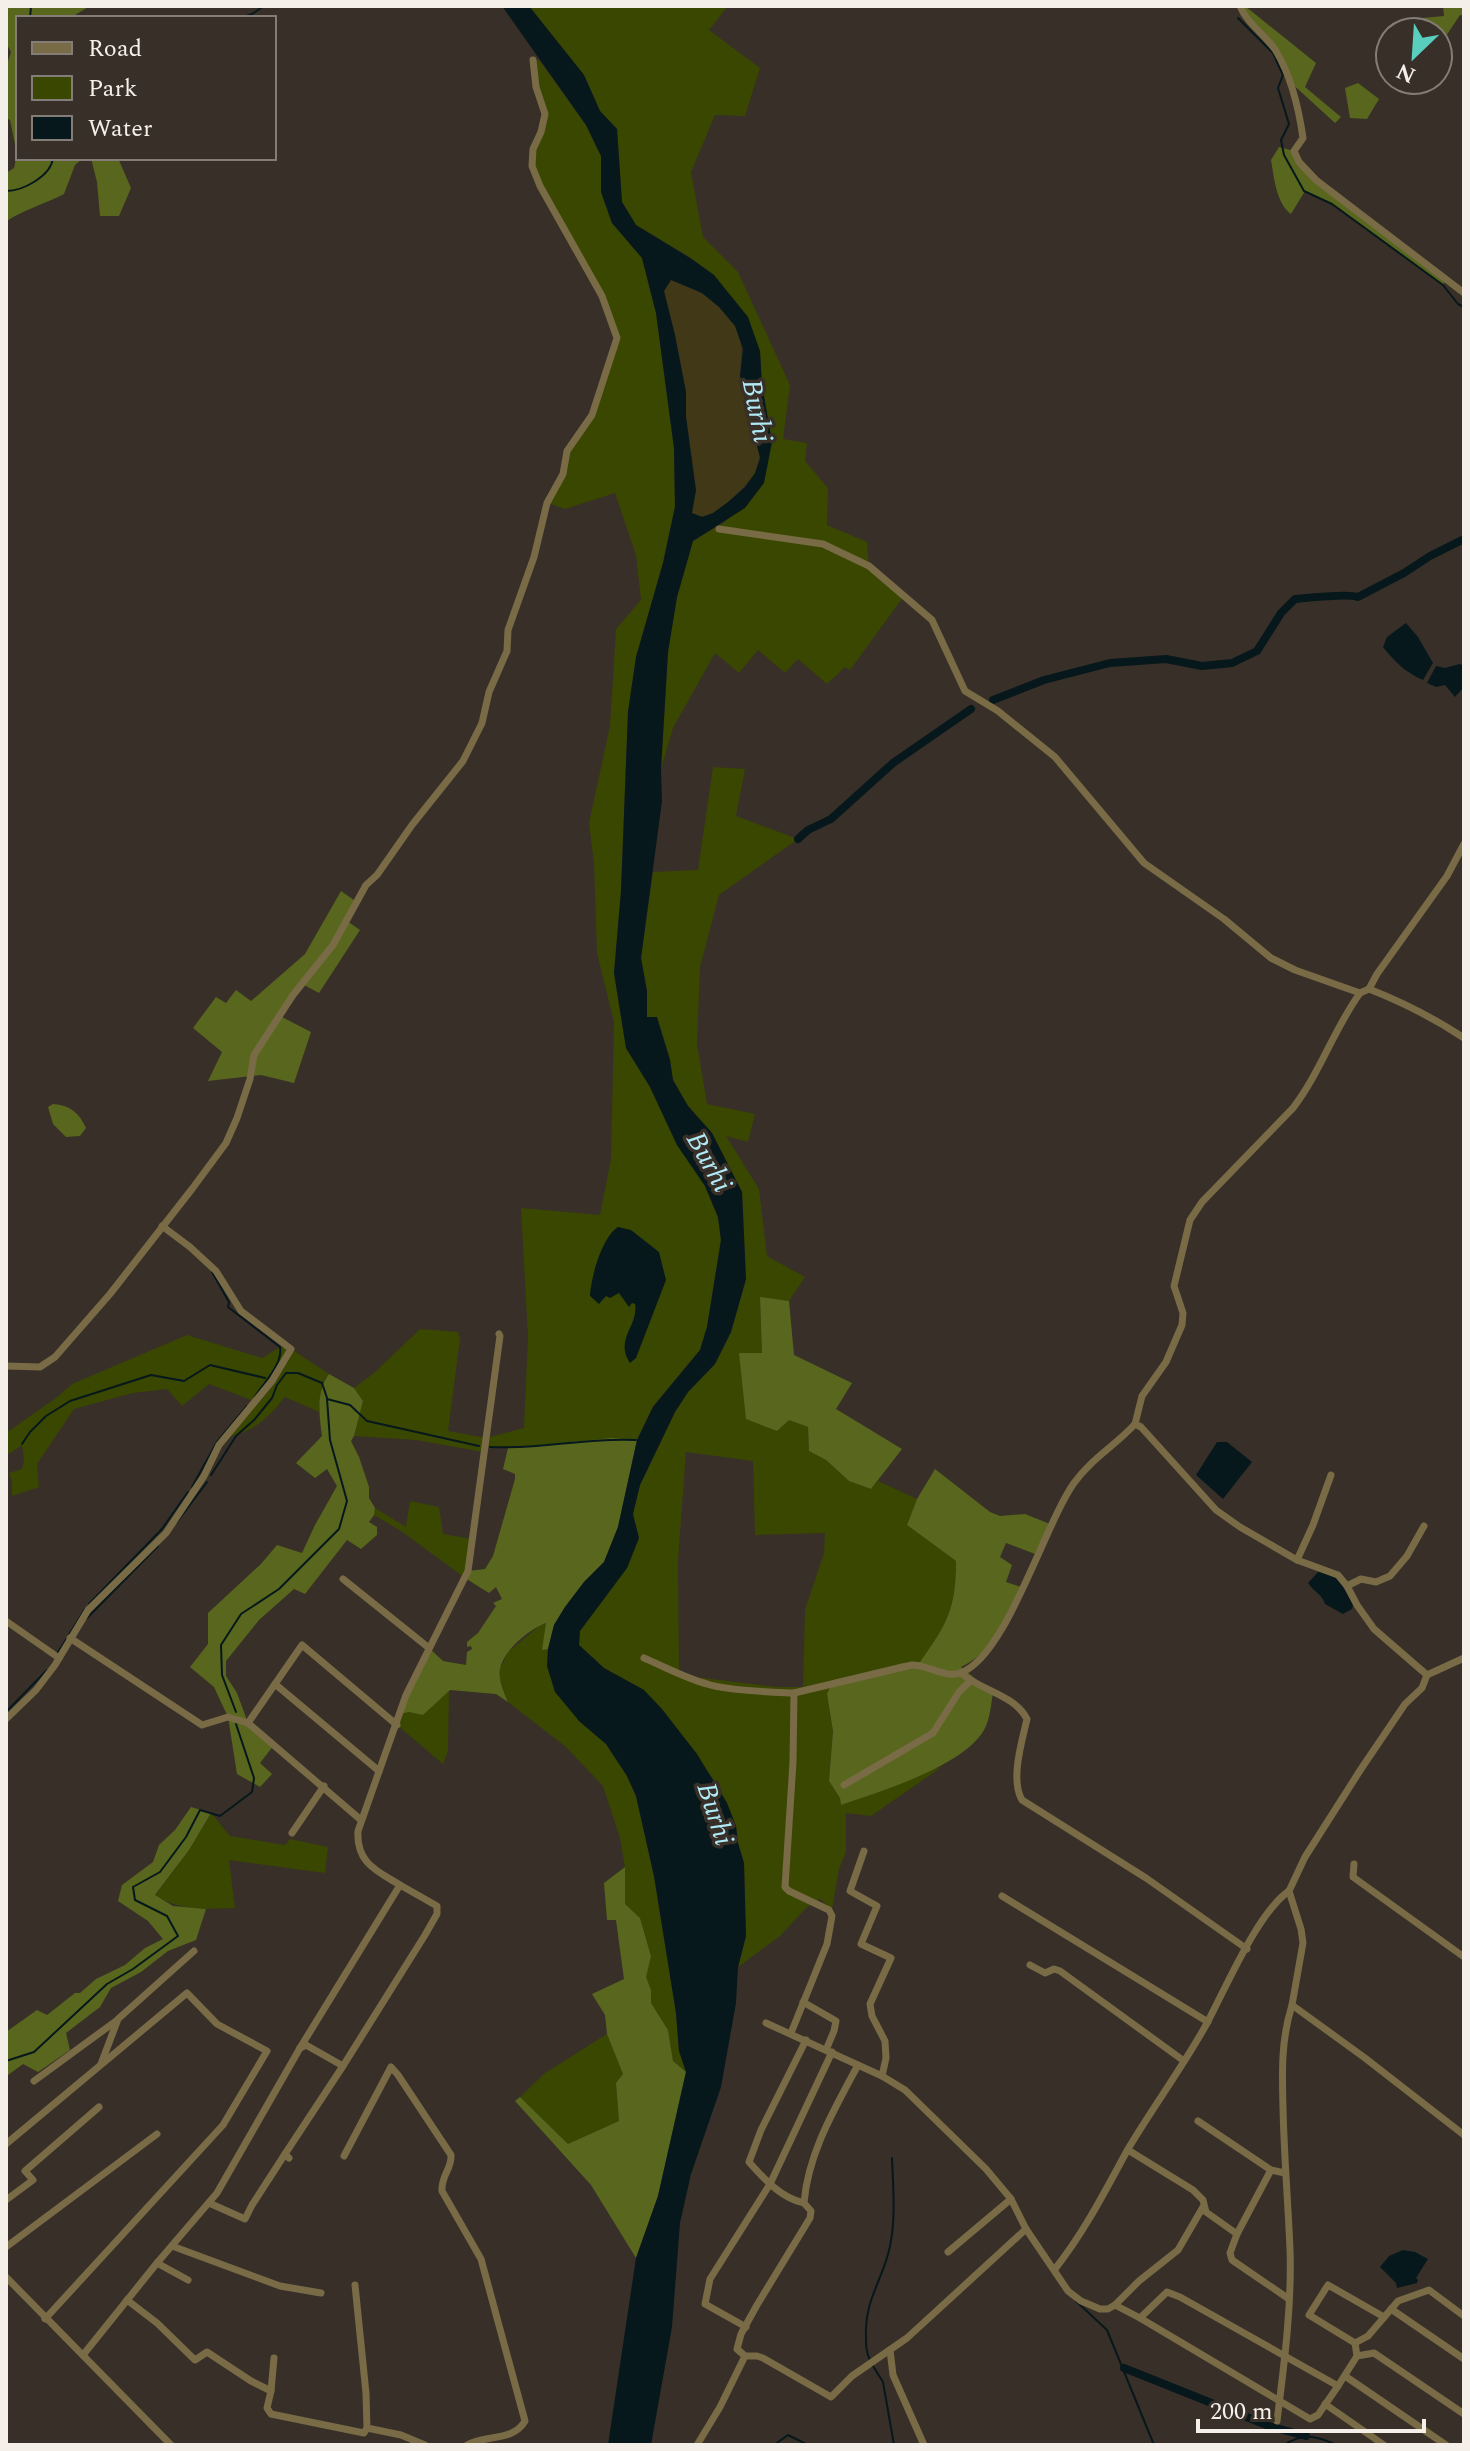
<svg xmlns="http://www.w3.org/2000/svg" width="1470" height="2451" font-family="Spectral,serif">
	<rect width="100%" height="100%" fill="#382f28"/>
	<!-- green -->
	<g fill="#3a4701" fill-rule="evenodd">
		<polygon points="529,6 728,6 709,30 760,68 745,116 715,115 691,172 703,237 738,272 790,385 783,439 807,443 805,461 828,488 827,525 867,542 869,566 904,596 850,670 845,667 827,684 798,659 785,673 758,650 739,673 715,653 673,728 661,769 668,652 677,597 693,541 725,522 772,442 762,385 760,351 714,275 691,258 636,225 622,202 617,129 600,111 584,75"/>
		<path d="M 533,60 L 539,60 L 586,125 L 601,156 L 601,192 L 612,223 L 642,258 L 656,313 L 674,448 L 675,506 L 663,563 L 636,657 L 628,712 L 621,891 L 614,973 L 626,1048 L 650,1087 L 677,1145 L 704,1184 L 718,1217 L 721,1240 L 707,1327 L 700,1350 L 653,1406 L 637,1440 C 588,1437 539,1450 490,1447 L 483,1452 L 416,1440 L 354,1436 L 363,1401 L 354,1388 L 374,1373 L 420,1329 L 458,1332 L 460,1339 L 448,1431 L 486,1438 L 524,1428 L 528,1336 L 521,1208 L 600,1215 L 611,1159 L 614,1022 L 597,953 L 594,863 L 589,823 L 610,726 L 616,629 L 641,600 L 636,555 L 615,493 L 565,509 L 547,503 L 563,474 L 567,451 L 592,415 L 617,338 L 608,314 L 532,166 L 545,114 Z"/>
		<path d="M 713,767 L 745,769 L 736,816 L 798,839 L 719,895 L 700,967 L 697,1044 L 707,1104 L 755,1114 L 748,1142 L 726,1136 L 759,1189 L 767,1256 L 805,1277 L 789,1301 L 760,1298 L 762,1353 L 739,1353 L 789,1420 L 808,1427 L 809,1451 L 826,1460 L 849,1481 L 871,1489 L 878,1481 L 917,1499 L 907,1525 L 956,1561 C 956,1608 947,1624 921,1662 L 903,1663 L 833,1680 L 827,1694 L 833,1731 L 829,1781 L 840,1798 L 841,1805 L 943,1766 L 871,1816 L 846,1813 L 846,1852 L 839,1869 L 832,1909 L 820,1899 L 806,1908 L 780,1936 L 738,1967 L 746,1936 L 744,1863 L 738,1843 L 736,1826 L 727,1803 L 715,1781 L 644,1690 L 604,1668 L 579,1645 L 580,1631 L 627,1568 L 639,1538 L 633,1514 L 640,1485 L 675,1412 L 688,1392 L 715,1364 L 731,1332 L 746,1279 L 742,1192 L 712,1133 L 688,1106 L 673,1080 L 670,1060 L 657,1018 L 647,1017 L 647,991 L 641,958 L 653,872 L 698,870 ZM 686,1452 L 753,1461 L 755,1535 L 825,1533 L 824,1553 L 805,1610 L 803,1687 L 777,1687 L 679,1675 L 678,1560 Z"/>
		<path d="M 187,1335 L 262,1358 L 280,1347 L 291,1349 L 329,1374 L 322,1383 L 319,1412 L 285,1397 C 269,1417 252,1434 225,1437 L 254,1401 L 209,1384 L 182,1406 L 167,1389 L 133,1393 L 74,1409 L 37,1464 L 39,1487 L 12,1496 L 12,1482 L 9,1473 L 22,1469 L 24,1460 L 22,1445 L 9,1454 L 6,1449 L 6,1433 L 56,1398 L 72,1384 Z"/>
		<polygon points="410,1501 439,1507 443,1534 472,1539 465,1578 401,1531 374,1515 375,1508 406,1527"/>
		<polygon points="547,1623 543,1649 548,1649 547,1666 579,1721 606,1744 627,1776 636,1796 654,1876 676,2013 679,2051 686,2072 673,2061 668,2030 651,2003 651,1990 645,1977 651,1955 640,1918 625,1904 625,1867 620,1838 603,1786 566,1747 508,1702 500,1680 500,1669 508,1652 539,1626"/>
		<polygon points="449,1690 448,1751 443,1764 397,1725 400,1714 409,1712 423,1715"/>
		<path d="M 211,1813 L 230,1836 L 285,1845 L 290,1839 L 328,1847 L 325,1873 L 229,1860 L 235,1908 C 203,1909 184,1911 155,1896 L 189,1850 Z"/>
		<polygon points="607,2034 623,2074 616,2083 619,2121 568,2144 520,2097 545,2073"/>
	</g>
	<!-- forest -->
	<g fill="#58671d">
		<path d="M 6,6 L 90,6 L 70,18 L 18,18 L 18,158 L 83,158 L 75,165 L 64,194 C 49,202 16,213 6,222 L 6,173 L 14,168 L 17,154 L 10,120 L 6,118 L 6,67 L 11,52 L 6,43 Z"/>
		<polygon points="1240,6 1245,6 1316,63 1305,87 1341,117 1335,123 1288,80 1276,51"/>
		<polygon points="1443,6 1464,6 1464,16 1460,15 1438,48 1438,32 1410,32 1422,18 1444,16"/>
		<polygon points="1358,83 1379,99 1367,119 1350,118 1345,88"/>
		<path d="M 1279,147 L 1294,151 L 1316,180 L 1446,279 L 1443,285 L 1332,204 L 1305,191 L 1291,214 C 1276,203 1274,177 1271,160 Z"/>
		<polygon points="91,158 118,158 131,188 119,216 100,216 97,182"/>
		<polygon points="341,891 358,903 347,921 360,930 319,993 302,984 280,1016 311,1032 294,1083 261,1075 208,1081 222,1052 193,1028 216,997 226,1003 236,990 251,1001 305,954"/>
		<path d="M 53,1104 C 70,1105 79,1113 86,1128 L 80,1136 L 66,1137 L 53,1124 L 48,1107 Z"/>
		<polygon points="760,1297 789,1301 794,1355 852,1383 836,1409 902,1449 871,1489 849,1481 826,1460 809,1451 808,1427 789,1420 777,1431 746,1419 739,1353 762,1353"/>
		<path d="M 329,1374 L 354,1388 L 363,1401 L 354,1436 L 351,1441 L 359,1457 L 369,1487 L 369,1498 L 375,1508 L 374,1515 L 369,1522 L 377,1527 L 377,1535 L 361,1549 L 347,1540 L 305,1594 L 294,1589 L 259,1620 L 226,1661 L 226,1676 L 237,1693 L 248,1723 L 274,1745 L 260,1763 L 272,1774 L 260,1787 L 237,1774 L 228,1717 L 214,1687 L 190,1667 L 208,1644 L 208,1613 L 261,1564 L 277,1545 L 302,1553 L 315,1525 L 337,1486 L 327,1469 L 315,1478 L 296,1463 L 322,1436 C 319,1415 316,1391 329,1374 Z"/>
		<path d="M 612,1438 L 637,1440 L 618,1527 L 604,1562 L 584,1582 L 565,1607 L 554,1625 L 548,1649 L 542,1650 L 546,1623 C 529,1629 503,1651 500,1669 C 498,1680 504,1692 508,1702 L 496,1694 L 450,1690 L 423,1715 L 409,1712 L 400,1714 L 429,1648 L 443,1661 L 466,1665 L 467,1652 L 472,1649 L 471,1646 L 467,1647 L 467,1642 L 478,1633 L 496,1606 L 493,1603 L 502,1599 L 496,1587 L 489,1593 L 465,1578 L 468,1571 L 485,1569 L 493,1556 L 515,1479 L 515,1474 L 503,1469 L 508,1448 Z"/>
		<path d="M 935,1469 L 990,1512 L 1000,1516 L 1025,1514 L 1050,1524 L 1035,1554 L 1006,1543 L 1000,1557 L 1012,1565 L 1006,1582 L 1021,1587 C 1006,1619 995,1651 961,1667 L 993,1693 C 991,1704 990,1720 984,1730 C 964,1766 879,1792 841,1805 L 840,1798 L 829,1781 L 833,1731 L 827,1694 L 833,1680 L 903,1663 L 920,1662 C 947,1624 956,1609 956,1561 L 907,1525 L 917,1499 Z"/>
		<polygon points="191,1807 211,1813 189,1850 155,1895 173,1906 206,1909 196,1940 168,1951 141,1972 111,1988 100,2007 66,2033 70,2050 38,2072 23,2064 8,2075 6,2074 6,2032 37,2010 47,2015 75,1993 80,1993 96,1979 125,1965 145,1948 163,1939 148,1921 118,1901 122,1885 153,1862 159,1845 175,1830"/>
		<polygon points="625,1867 625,1904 640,1918 651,1956 646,1977 651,1990 651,2003 668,2030 673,2061 686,2072 658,2196 636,2258 591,2185 515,2101 520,2097 568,2144 619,2121 616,2083 623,2074 607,2034 605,2015 592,1994 624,1979 616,1920 607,1920 604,1883"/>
	</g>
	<!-- sand -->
	<path fill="#413818" d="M 671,279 C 696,288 720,302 734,325 C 747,345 738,359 741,379 C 744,405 760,431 760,457 C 759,475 722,515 703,516 C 700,516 694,514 691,513 L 696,490 L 686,417 L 686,392 L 675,335 L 664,291 Z"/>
	<!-- water -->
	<g fill="#06181b" fill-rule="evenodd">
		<path d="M 502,6 L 529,6 L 584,75 L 600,111 L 617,129 L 622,202 L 636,225 L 690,258 L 714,275 L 748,317 L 760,351 L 762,385 L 772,442 L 764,483 L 745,508 L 693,541 L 677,597 L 668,652 L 661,769 L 662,801 L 641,958 L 647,991 L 647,1017 L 657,1017 L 670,1060 L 673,1080 L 688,1106 L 712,1133 L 742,1192 L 746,1279 L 731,1332 L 715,1364 L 688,1392 L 675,1412 L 640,1485 L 633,1514 L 639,1538 L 627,1568 L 580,1631 L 579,1645 L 604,1668 L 644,1690 L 662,1709 L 697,1754 L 727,1803 L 736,1826 L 738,1843 L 744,1863 L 746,1936 L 738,1967 L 736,2003 L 721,2087 L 691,2174 L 680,2223 L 672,2327 L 651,2445 L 608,2445 L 636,2258 L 658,2196 L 686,2072 L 679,2051 L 676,2013 L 654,1876 L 636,1796 L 627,1776 L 606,1744 L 579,1721 L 555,1692 L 547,1666 L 548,1649 L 554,1625 L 565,1607 L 584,1582 L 604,1562 L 618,1527 L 637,1440 L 653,1407 L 700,1350 L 707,1327 L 721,1240 L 718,1217 L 705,1186 L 677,1145 L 650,1087 L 626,1048 L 614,973 L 621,891 L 628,712 L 636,657 L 663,563 L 675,507 L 674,448 L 656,313 L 642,258 L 612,223 L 601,192 L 601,156 L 586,125 ZM 671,280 L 702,293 L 719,307 L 735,326 L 743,349 L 740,376 L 760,458 L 755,473 L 745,487 L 728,502 L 713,513 L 702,517 L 692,513 L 696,490 L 686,417 L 686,392 L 675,335 L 664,291 Z"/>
		<path d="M 1406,623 L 1418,637 L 1433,663 L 1423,680 C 1406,673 1394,661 1383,647 L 1387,637 Z"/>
		<polygon points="1460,664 1464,666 1464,687 1455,697 1445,685 1436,687 1427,683 1436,666 1445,668"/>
		<path d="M 618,1227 L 631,1230 L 659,1252 L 666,1280 L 636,1358 L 630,1363 C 614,1339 639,1326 635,1304 L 632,1303 L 629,1307 L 619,1293 L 610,1298 L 606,1296 L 599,1304 L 590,1296 C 591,1277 602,1237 618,1227 Z"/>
		<polygon points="1217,1442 1227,1442 1252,1462 1223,1499 1196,1475"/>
		<path d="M 1321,1569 L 1333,1573 L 1354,1601 L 1352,1609 L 1343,1614 L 1325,1604 C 1322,1594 1314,1592 1308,1583 Z"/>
		<polygon points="1403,2250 1415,2252 1428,2259 1416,2278 1418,2280 1417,2283 1397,2288 1396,2283 1380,2267 1389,2256"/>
	</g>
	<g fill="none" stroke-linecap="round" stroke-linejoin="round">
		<!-- stream -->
		<g stroke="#06181b" stroke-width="2">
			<polyline points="53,6 61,6"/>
			<polyline points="30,18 31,6"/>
			<polyline points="241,18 252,14 264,6"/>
			<polyline points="1238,18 1273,53 1283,75 1278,88 1289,124 1281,140 1284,155 1304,191 1332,204 1443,285 1458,304 1464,307"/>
			<path d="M 6,191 C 23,191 51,176 53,158"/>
			<path d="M 212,1272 L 229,1302 L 228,1307 L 280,1347 C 283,1365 263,1383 254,1398"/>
			<polyline points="22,1444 30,1432 46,1416 70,1401 151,1375 184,1381 210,1365 265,1378"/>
			<path d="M 490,1447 C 539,1450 587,1437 636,1440"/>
			<polyline points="211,1475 236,1436 254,1420 272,1398 277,1385 286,1373 298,1373 322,1383 327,1398"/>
			<polyline points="192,1487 217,1442 247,1406"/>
			<polyline points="177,1522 207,1482"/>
			<polyline points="89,1604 162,1529 188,1492"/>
			<polyline points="87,1618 158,1546"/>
			<polyline points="57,1654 85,1609"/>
			<polyline points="6,1712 47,1670"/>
			<polyline points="236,1712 222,1675 221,1645 241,1614 279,1589 339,1529 347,1501 330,1440 327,1399 350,1405 367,1421 479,1446"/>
			<polyline points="6,2061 34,2052 107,1984 133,1969 178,1936 167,1916 135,1900 133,1887 160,1872 186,1837 200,1810 220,1816 252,1792 254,1778 236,1724"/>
			<polyline points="1076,2301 1107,2330 1154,2445"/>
			<path d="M 870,2360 C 866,2352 866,2345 866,2336 C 864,2300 884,2278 890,2246 C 896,2217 893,2187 892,2158"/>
			<polyline points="873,2366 883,2382 894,2445"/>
			<polyline points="774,2445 788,2435 808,2445"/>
			<path d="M 1284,2445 C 1304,2432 1316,2436 1337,2445"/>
		</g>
		<!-- canal -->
		<g stroke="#06181b" stroke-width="8">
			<path d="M 993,700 L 1044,680 L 1110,663 L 1166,659 L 1202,666 L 1232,663 L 1257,651 L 1281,613 L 1295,599 C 1307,598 1349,593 1358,597 L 1404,573 L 1430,556 L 1464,539"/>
			<polyline points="798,839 808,830 831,819 893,763 971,709"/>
			<polyline points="1124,2368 1269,2426 1306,2436"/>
		</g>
		<!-- minor -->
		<g stroke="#786b46" stroke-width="7">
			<path d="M 1240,6 C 1247,24 1266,35 1276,51 C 1291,76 1299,110 1303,138 L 1294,151 L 1299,162 L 1316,180 L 1464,293"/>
			<path d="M 719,529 L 823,544 L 869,566 L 932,620 L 965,691 L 998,711 L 1055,757 L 1144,863 L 1224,919 L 1271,958 L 1295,970 L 1360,993 L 1369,989 C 1402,1002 1434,1018 1464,1038"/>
			<polyline points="1369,989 1377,974 1447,876 1464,844"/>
			<polyline points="6,1366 40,1367 55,1357 110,1294 192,1189 226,1143 237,1118 250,1079 254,1055 293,995 333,945 366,885 377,875 412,825 463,761 482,723 489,692 507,651 508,630 534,557 547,503 563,474 567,451 592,415 617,338 602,296 540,186 532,166 533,149 541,132 545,114 536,87 533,60"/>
			<path d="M 1135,1424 L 1142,1396 L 1166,1362 L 1182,1325 L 1183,1313 L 1174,1286 L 1190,1220 L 1202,1202 L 1293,1108 C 1320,1073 1334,1029 1360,993"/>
			<polyline points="1297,1560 1313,1525 1331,1475"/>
			<polyline points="343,1579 429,1648"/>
			<polyline points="1347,1586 1361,1579 1376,1582 1390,1576 1407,1556 1424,1526"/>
			<polyline points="6,1621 59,1658"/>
			<polyline points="70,1638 202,1725 228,1717 248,1723 361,1820"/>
			<path d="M 644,1658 C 665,1667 685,1678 707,1684 C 728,1691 772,1692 794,1693 L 912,1665 C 928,1665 945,1678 960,1673 C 1006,1658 1044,1525 1074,1483 C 1091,1459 1116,1445 1135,1424 L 1141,1427 L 1216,1510 L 1240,1527 L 1297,1560 L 1338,1575 L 1347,1586 L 1357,1605 L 1374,1629 L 1427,1675 L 1422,1688 L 1405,1704 L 1361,1769 L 1305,1857 L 1289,1891 L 1301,1929 L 1303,1943 L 1292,2005 L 1365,2058 L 1464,2135"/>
			<path d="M 961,1673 C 981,1691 1015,1695 1027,1719 C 1022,1741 1010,1780 1022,1800 L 1146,1878 L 1247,1949"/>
			<polyline points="1427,1675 1464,1658"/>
			<polyline points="275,1684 302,1645 397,1725"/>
			<polyline points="6,1719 36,1690 55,1665 88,1610 166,1533 204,1476 219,1445 272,1381 291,1349 241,1311 216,1271 190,1247 162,1226"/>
			<polyline points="248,1723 275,1684 379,1771"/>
			<polyline points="844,1785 933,1733 959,1692 970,1681"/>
			<polyline points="292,1833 324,1786"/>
			<polyline points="864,1851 850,1891 877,1906 861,1944 891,1958 870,2004 872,2016 885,2041 886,2058 882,2076"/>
			<polyline points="1354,1864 1353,1877 1464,1957"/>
			<polyline points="1002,1896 1208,2022"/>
			<polyline points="1030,1965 1045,1973 1054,1969 1060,1971 1184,2061"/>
			<polyline points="803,2002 836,2021 834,2031 826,2050"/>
			<polyline points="766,2023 882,2076 905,2090 986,2169 1011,2199 1026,2229 1068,2291 1081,2301 1100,2309 1108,2309 1115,2305 1140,2318"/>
			<polyline points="791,2033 827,1944 832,1916 829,1910 789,1891 785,1887 793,1762 794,1693"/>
			<polyline points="300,2048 306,2045 343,2066 425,1935 437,1914 437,1906 400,1885"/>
			<polyline points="101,2064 118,2019 194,1951"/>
			<polyline points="34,2081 116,2021"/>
			<polyline points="1198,2121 1271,2170 1285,2173"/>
			<polyline points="6,2144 187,1993 217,2024 267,2051 223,2125 45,2319"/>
			<polyline points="1128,2150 1193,2190 1203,2200 1206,2212 1237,2234 1230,2253 1232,2260 1289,2299"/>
			<polyline points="285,2154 343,2066"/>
			<path d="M 344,2156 L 391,2067 L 398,2075 L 451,2155 C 452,2169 441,2175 442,2191 L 481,2259 L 525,2421 C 513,2442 486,2434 467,2445"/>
			<polyline points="6,2200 33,2180 25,2171 99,2107"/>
			<polyline points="209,2203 245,2219 252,2205 285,2154 289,2158"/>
			<path d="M 804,2203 C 781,2198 764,2179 749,2162 L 761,2130 L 806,2040"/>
			<polyline points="1237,2234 1271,2170"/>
			<polyline points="172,2246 280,2286 321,2293"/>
			<polyline points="6,2247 157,2134"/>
			<polyline points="948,2252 1011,2199"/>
			<polyline points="157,2263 188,2280"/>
			<path d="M 1055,2269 C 1085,2231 1105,2191 1128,2149 C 1153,2107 1182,2068 1206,2025 C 1225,1990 1257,1913 1289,1891"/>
			<polyline points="6,2277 171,2445"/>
			<polyline points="355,2285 366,2393 367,2428 401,2435 425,2445"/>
			<polygon points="1167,2292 1180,2297 1338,2386 1318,2415 1310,2419 1140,2318"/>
			<polyline points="127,2300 157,2323 195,2360 207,2352 251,2381 271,2391 267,2408 271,2414 364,2433 367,2428"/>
			<polyline points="1115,2305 1139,2281 1178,2250 1203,2207"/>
			<polyline points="1391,2309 1464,2359"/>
			<polyline points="746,2327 705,2304 710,2279 770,2184 832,2052"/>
			<polyline points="1355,2343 1309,2315 1328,2285 1384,2317"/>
			<polyline points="890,2350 893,2375 924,2445"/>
			<path d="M 83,2355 L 157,2263 L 217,2193 L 300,2048 L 400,1885 C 377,1871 356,1863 358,1831 L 406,1695 L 468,1571 L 500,1336 L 499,1334"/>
			<polyline points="745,2356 757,2356 763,2358 831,2397 852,2376 907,2338 1026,2229"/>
			<polyline points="1357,2356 1374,2353 1464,2414"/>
			<polyline points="1345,2376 1446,2445"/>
			<polyline points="1338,2386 1357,2356 1355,2343 1368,2336 1398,2301 1429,2290 1464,2316"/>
			<polyline points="271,2391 274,2358"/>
			<polyline points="1325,2404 1384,2445"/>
			<path d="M 1277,2421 C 1284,2365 1292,2306 1290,2249 C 1288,2202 1284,2155 1283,2108 C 1282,2072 1281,2040 1292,2005"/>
			<path d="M 697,2445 L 720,2407 L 745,2356 L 737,2349 L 741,2334 L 757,2305 L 810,2218 L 811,2211 L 804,2203 C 808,2153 835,2108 858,2065"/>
		</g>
	</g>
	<g text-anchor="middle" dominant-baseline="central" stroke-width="7" stroke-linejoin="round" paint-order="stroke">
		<!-- water labels -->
		<g font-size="28" font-style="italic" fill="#afeaf6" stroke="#382f28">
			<text transform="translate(757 411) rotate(79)">Burhi</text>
			<text transform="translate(709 1162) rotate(61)">Burhi</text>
			<text transform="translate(715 1814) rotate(72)">Burhi</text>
		</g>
	</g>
	<!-- border -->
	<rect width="1470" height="2451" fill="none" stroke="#f5efea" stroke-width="16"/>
	<!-- legend -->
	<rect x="16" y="16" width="260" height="144" fill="#382f28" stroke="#847c76" stroke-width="2"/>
	<rect x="32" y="42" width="40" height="12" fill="#786b46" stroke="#847c76" stroke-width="2"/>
	<text x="88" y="56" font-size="24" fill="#f5efea">Road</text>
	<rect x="32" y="76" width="40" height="24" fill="#3a4701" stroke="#847c76" stroke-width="2"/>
	<text x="88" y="96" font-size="24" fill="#f5efea">Park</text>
	<rect x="32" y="116" width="40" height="24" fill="#06181b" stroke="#847c76" stroke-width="2"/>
	<text x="88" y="136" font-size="24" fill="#f5efea">Water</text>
	<!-- north arrow -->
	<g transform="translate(1414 56) rotate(205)"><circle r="38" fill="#382f28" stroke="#847c76" stroke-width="2"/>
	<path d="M0-6L14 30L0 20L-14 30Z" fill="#59cebe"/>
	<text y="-12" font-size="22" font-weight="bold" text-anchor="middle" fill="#f5efea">N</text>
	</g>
	<!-- scale -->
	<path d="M1198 2419v12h226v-12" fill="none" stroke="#f5efea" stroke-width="4"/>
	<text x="1210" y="2419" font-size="24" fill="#f5efea" stroke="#382f28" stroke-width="6" paint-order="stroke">200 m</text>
</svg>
